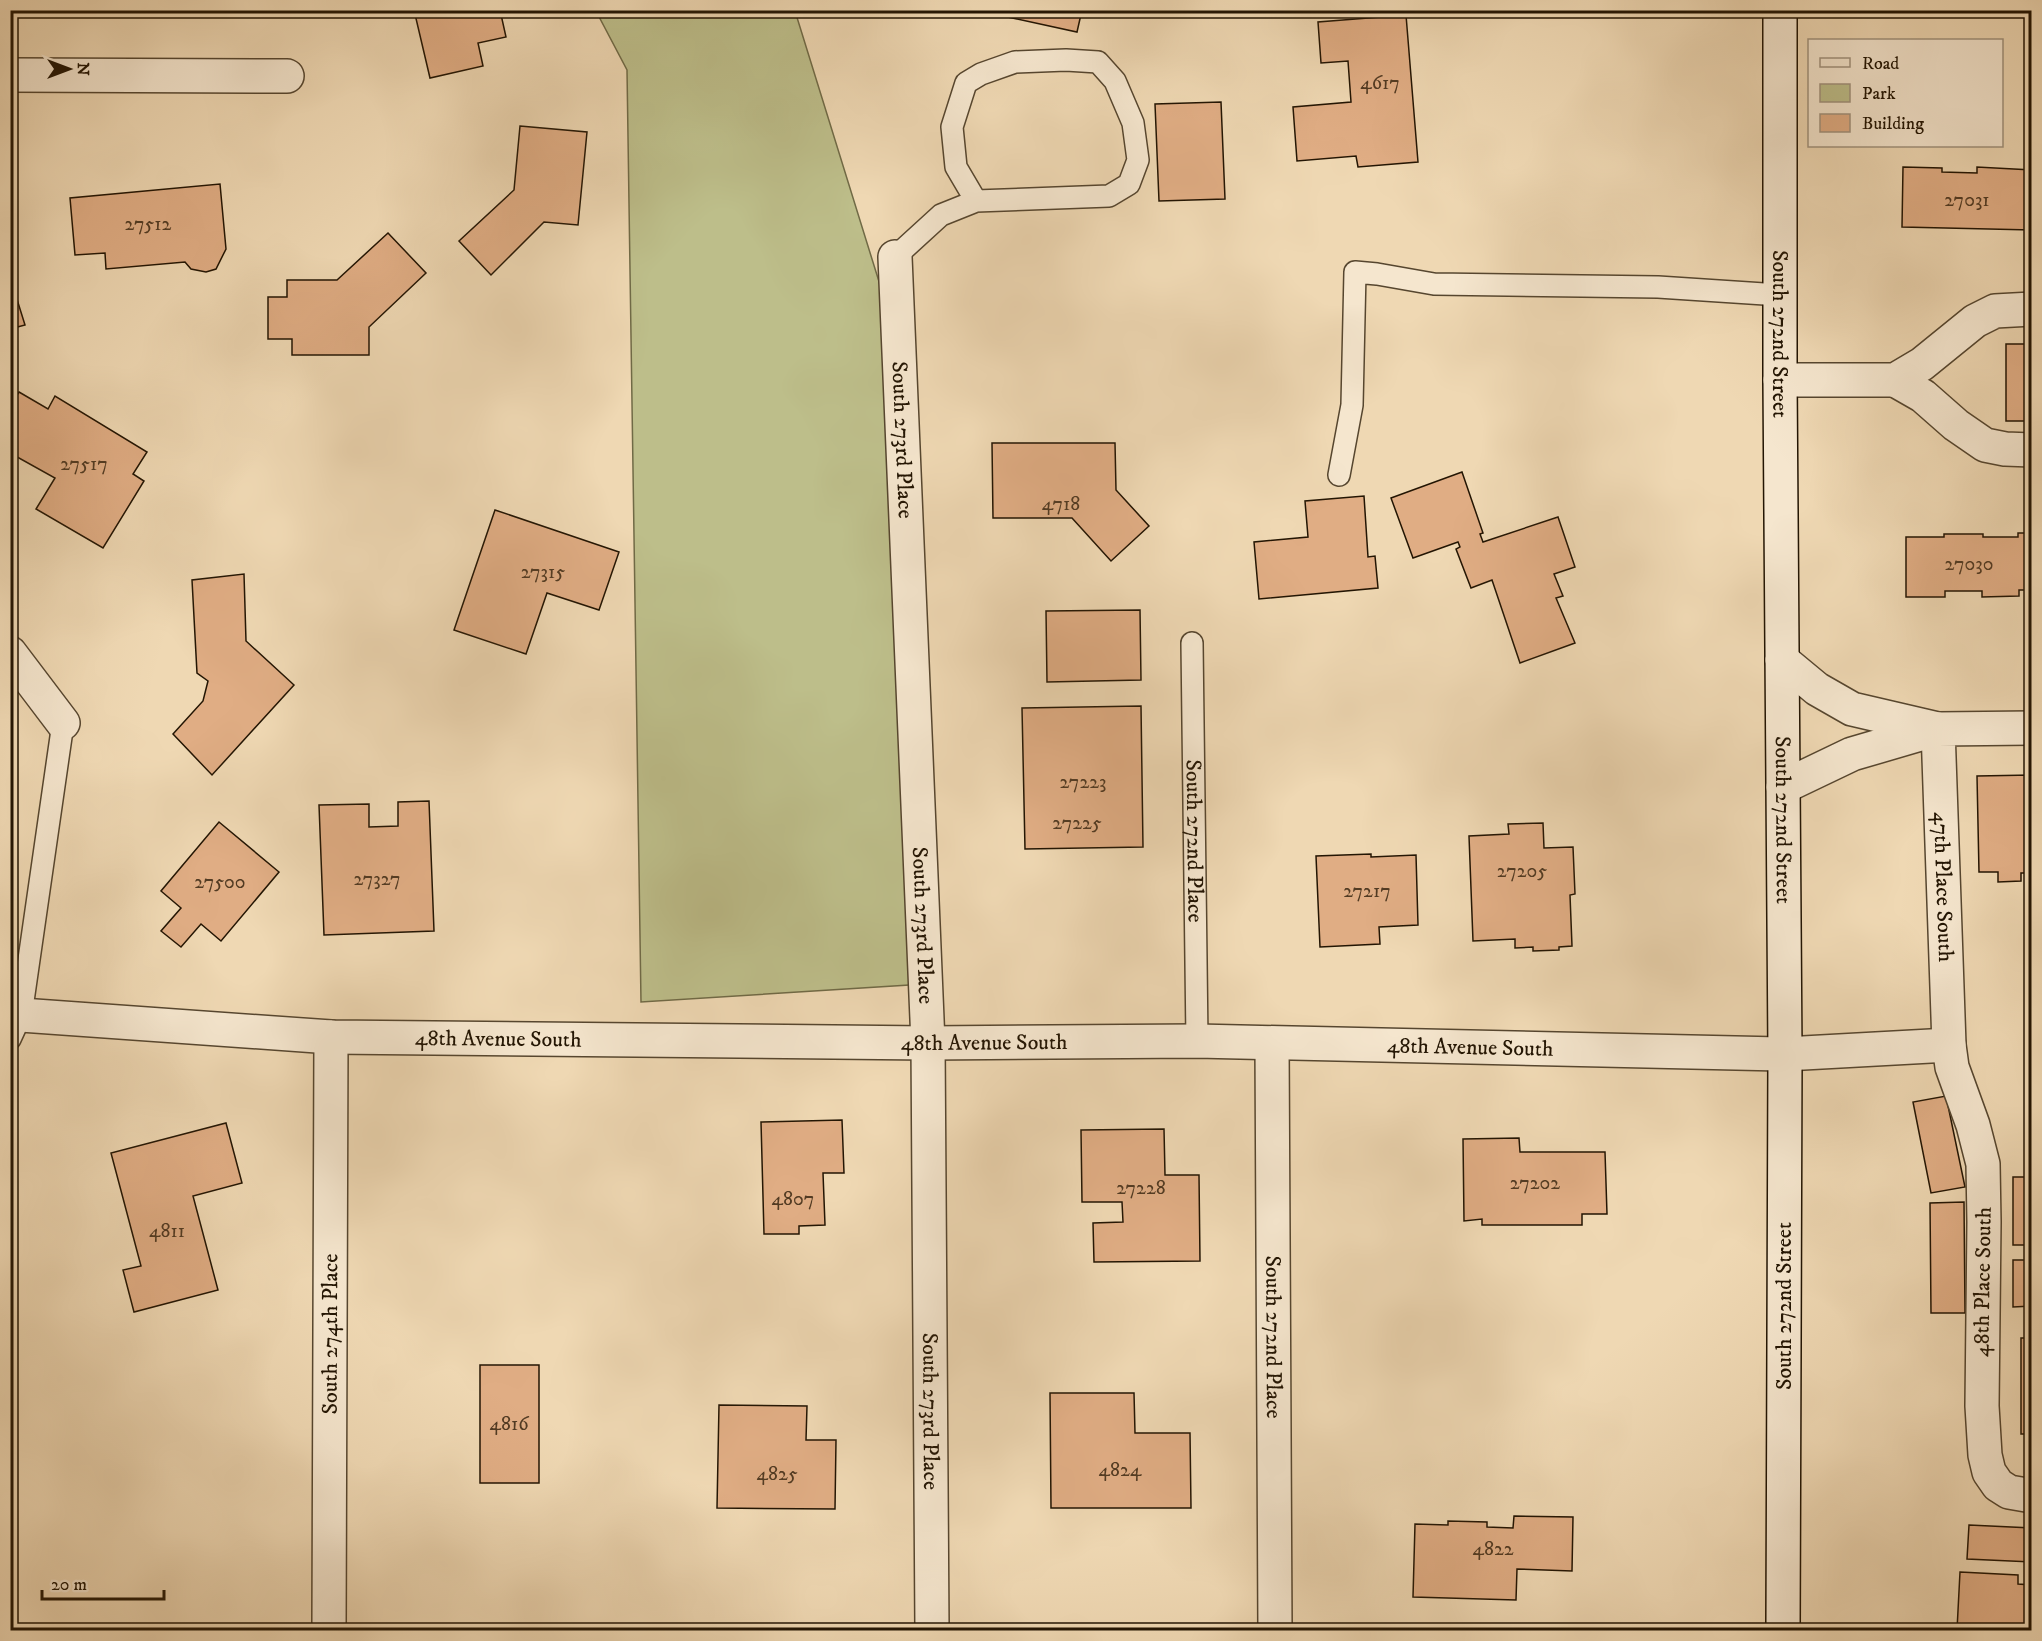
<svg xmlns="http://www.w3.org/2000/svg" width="2042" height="1641" font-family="'IM FELL DW Pica',serif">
	<rect width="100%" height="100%" fill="#efd8b3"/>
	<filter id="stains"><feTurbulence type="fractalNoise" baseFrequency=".00333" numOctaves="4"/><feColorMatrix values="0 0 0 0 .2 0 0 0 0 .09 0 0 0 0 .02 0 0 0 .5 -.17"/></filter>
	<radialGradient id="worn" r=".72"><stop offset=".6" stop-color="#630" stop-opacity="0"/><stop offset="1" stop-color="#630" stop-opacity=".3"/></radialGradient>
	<!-- green -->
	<polygon fill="#bdbe8a" stroke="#706a46" stroke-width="1.5" points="596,11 795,11 899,346 925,984 641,1002 627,70"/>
	<!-- building -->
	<g fill="#e0ad84" stroke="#231503" stroke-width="1.5">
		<polygon points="414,10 500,10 506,37 478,43 483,66 430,78"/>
		<polygon points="975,10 1082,10 1077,32"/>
		<polygon points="1406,15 1418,162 1358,167 1356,156 1297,161 1293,107 1351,102 1348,61 1321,63 1318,22"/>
		<polygon points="1221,102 1225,199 1159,201 1155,104"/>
		<polygon points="520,126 587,132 578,225 544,222 491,275 459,241 514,190"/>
		<polygon points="1903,167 1942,168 1942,172 1977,173 1977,167 2032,170 2032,230 1902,227"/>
		<polygon points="220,184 226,249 216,269 206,272 191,269 185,262 106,269 105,253 75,255 70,198"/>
		<polygon points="388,233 426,273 369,327 369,355 292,355 292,339 268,339 268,297 287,297 287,280 337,280"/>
		<polygon points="10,277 25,325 10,329"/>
		<rect x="2006" y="344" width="26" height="77"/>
		<polygon points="19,392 48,409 55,396 147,452 133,474 144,481 103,548 36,509 55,478 10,453 10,406"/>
		<polygon points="992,443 1115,443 1116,490 1149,526 1111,561 1072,518 993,518"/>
		<polygon points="1462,472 1483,533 1480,534 1483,542 1558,517 1575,567 1554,574 1563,596 1556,598 1575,643 1520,663 1492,580 1471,588 1456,549 1460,547 1458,542 1413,558 1391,498"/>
		<polygon points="1364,496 1368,557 1375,556 1378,588 1259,599 1254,542 1308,537 1305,501"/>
		<polygon points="495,510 619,552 599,610 547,593 526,654 454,630"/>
		<polygon points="2018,533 2032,533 2032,590 2019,590 2019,596 1982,597 1982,591 1945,591 1945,597 1906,597 1906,537 1944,537 1944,534 1983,534 1983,537 2018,537"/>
		<polygon points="244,574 246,641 294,685 212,775 173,734 203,701 208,681 197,673 192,580"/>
		<polygon points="1140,610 1141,680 1047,682 1046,611"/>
		<polygon points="1141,706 1143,847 1025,849 1022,708"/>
		<polygon points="2032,775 2032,873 2021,873 2021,881 1998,882 1998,872 1979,872 1977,776"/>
		<polygon points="429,801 434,931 324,935 319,805 369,804 369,827 398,826 398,802"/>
		<polygon points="219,822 279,872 221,941 201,924 181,947 161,931 181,908 161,891"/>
		<polygon points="1543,823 1544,848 1573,847 1575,894 1570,895 1572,946 1559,947 1559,950 1533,951 1533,947 1515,948 1515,939 1473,941 1469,836 1509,834 1508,824"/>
		<polygon points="1371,854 1371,857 1416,855 1418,925 1379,927 1380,944 1320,947 1316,856"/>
		<polygon points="1946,1096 1965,1187 1931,1193 1913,1102"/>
		<polygon points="842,1120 844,1173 823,1173 825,1225 799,1226 799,1234 764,1234 761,1122"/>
		<polygon points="226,1123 242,1183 193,1196 218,1290 134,1312 123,1270 141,1266 111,1153"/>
		<polygon points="1164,1129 1165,1175 1199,1175 1200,1261 1094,1262 1093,1223 1123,1222 1122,1202 1082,1202 1081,1130"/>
		<polygon points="1519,1138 1520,1152 1605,1152 1607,1214 1582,1214 1582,1225 1482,1225 1482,1219 1464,1221 1463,1139"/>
		<rect x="2013" y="1177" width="19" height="68"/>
		<polygon points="1964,1202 1965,1313 1931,1313 1930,1203"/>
		<polygon points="2013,1260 2032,1260 2032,1306 2013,1307"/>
		<rect x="2021" y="1338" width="11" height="96"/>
		<rect x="480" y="1365" width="59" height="118"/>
		<polygon points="1050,1393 1134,1393 1135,1433 1190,1433 1191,1508 1051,1508"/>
		<polygon points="719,1405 807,1406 806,1440 836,1440 835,1509 717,1508"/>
		<polygon points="1514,1516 1573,1517 1572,1571 1517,1569 1516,1600 1413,1597 1415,1524 1448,1525 1448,1521 1487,1522 1487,1527 1513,1528"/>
		<polygon points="1969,1525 2032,1528 2032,1562 1967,1559"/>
		<polygon points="1960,1572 2018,1575 2018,1584 2032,1585 2032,1630 1957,1630"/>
	</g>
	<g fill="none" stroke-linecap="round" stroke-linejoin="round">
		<!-- lane casing -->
		<g stroke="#56462f" stroke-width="24">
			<g id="lane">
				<polyline points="895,257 941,215 976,201 1109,196 1129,184 1138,160 1133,123 1115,81 1098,62 1066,60 1015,62 981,74 966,83 952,127 956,167 976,201"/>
				<polyline points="1339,475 1352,405 1355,272 1377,274 1434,284 1658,287 1780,295"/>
				<path id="s1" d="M 1192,643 L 1197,1041"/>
				<polyline points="10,1039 21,1015 63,723"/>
			</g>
		</g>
		<!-- street casing -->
		<g stroke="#56462f" stroke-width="36">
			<g id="street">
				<polyline points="10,75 287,76"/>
				<path id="s2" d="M 895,257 L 928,1043 L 932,1630"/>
				<polyline points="1780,380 1895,380 1922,364 1975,321 1995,311 2032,309"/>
				<polyline points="1895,380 1923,396 1956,425 1985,445 2005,449 2032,450"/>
				<polyline points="10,653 63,723"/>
				<polyline points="1782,660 1817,689 1852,709 1938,729"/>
				<path id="s3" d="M 2032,728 L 1938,729 L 1949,1045 L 1952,1067 L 1973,1125 L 1983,1164 L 1984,1222 L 1982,1406 L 1985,1455 L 1989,1472 L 1998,1485 L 2009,1492 L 2032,1496"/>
				<polyline points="1783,787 1852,754 1934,730"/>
				<path id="s4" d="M 21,1015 L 331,1037 L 928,1043 L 1197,1041 L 1785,1054 L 1949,1045"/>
				<path id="s5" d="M 1272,1043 L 1275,1630"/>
				<path id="s6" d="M 329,1630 L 331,1037"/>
			</g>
		</g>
		<!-- secondary casing -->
		<g stroke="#231503" stroke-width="36">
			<g id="secondary">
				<path id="s7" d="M 1780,10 L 1780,380 L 1785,1054 L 1783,1630"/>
			</g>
		</g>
		<!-- lane -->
		<use href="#lane" stroke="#f5e6ce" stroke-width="21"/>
		<!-- street -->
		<use href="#street" stroke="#f5e6ce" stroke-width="33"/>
		<!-- secondary -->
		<use href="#secondary" stroke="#f5e6ce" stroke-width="33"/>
	</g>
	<g text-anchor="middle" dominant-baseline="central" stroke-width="4.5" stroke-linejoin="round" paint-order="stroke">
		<!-- number labels -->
		<g font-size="20" fill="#523b23">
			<text x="1380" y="83">4617</text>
			<text x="1967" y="200">27031</text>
			<text x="148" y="224">27512</text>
			<text x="84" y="464">27517</text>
			<text x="1061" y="504">4718</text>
			<text x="1969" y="564">27030</text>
			<text x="543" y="572">27315</text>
			<text x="1083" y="782">27223</text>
			<text x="1077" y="823">27225</text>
			<text x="1522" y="871">27205</text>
			<text x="377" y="879">27327</text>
			<text x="220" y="882">27500</text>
			<text x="1367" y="891">27217</text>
			<text x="1535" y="1183">27202</text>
			<text x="1141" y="1188">27228</text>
			<text x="793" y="1199">4807</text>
			<text x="167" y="1231">4811</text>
			<text x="509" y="1424">4816</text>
			<text x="1120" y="1470">4824</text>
			<text x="777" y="1474">4825</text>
			<text x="1493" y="1549">4822</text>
		</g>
		<!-- street labels -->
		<g font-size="22" fill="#231503" stroke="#f5e6ce">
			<text stroke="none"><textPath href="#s7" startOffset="324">South 272nd Street</textPath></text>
			<text stroke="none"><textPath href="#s2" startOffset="183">South 273rd Place</textPath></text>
			<text stroke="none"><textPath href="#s7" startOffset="810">South 272nd Street</textPath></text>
			<text stroke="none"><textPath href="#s1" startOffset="198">South 272nd Place</textPath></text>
			<text stroke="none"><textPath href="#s3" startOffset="252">47th Place South</textPath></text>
			<text stroke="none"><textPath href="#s2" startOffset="669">South 273rd Place</textPath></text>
			<text stroke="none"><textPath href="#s4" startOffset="478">48th Avenue South</textPath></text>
			<text stroke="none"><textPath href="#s4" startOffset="964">48th Avenue South</textPath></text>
			<text stroke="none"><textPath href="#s4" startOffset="1450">48th Avenue South</textPath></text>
			<text transform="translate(1983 1282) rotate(-89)">48th Place South</text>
			<text transform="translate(1784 1306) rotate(-90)">South 272nd Street</text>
			<text stroke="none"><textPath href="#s6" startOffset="296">South 274th Place</textPath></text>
			<text stroke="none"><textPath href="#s5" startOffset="294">South 272nd Place</textPath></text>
			<text stroke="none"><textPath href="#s2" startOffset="1155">South 273rd Place</textPath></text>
		</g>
	</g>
	<!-- margin -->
	<rect width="2042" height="1641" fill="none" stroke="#efd8b3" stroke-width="36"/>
	<rect x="12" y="12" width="2018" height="1617" fill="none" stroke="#231503" stroke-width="3"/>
	<rect x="18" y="18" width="2006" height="1605" fill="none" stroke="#231503" stroke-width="1.5"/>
	<!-- legend -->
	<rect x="1808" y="39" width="195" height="108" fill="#f5e6ce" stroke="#a1927d" stroke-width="1.5"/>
	<rect x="1820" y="58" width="30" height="9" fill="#f5e6ce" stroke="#a1927d" stroke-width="1.5"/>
	<text x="1862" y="69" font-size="18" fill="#231503">Road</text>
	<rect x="1820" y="84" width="30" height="18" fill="#bdbe8a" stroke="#a1927d" stroke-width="1.5"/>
	<text x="1862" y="99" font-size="18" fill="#231503">Park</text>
	<rect x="1820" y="114" width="30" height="18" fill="#e0ad84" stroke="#a1927d" stroke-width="1.5"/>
	<text x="1862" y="129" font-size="18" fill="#231503">Building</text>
	<!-- north arrow -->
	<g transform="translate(69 69) rotate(90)" stroke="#f5e6ce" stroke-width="4.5" paint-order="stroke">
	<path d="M0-4.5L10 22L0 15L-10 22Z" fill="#231503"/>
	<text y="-9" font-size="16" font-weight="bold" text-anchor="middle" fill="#231503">N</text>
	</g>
	<!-- scale -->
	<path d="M42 1590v9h122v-9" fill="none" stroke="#231503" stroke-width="3"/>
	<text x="51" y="1590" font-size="18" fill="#231503" stroke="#f5e6ce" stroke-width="4.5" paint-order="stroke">20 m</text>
	<rect width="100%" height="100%" filter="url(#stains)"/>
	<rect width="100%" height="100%" fill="url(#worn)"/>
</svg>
